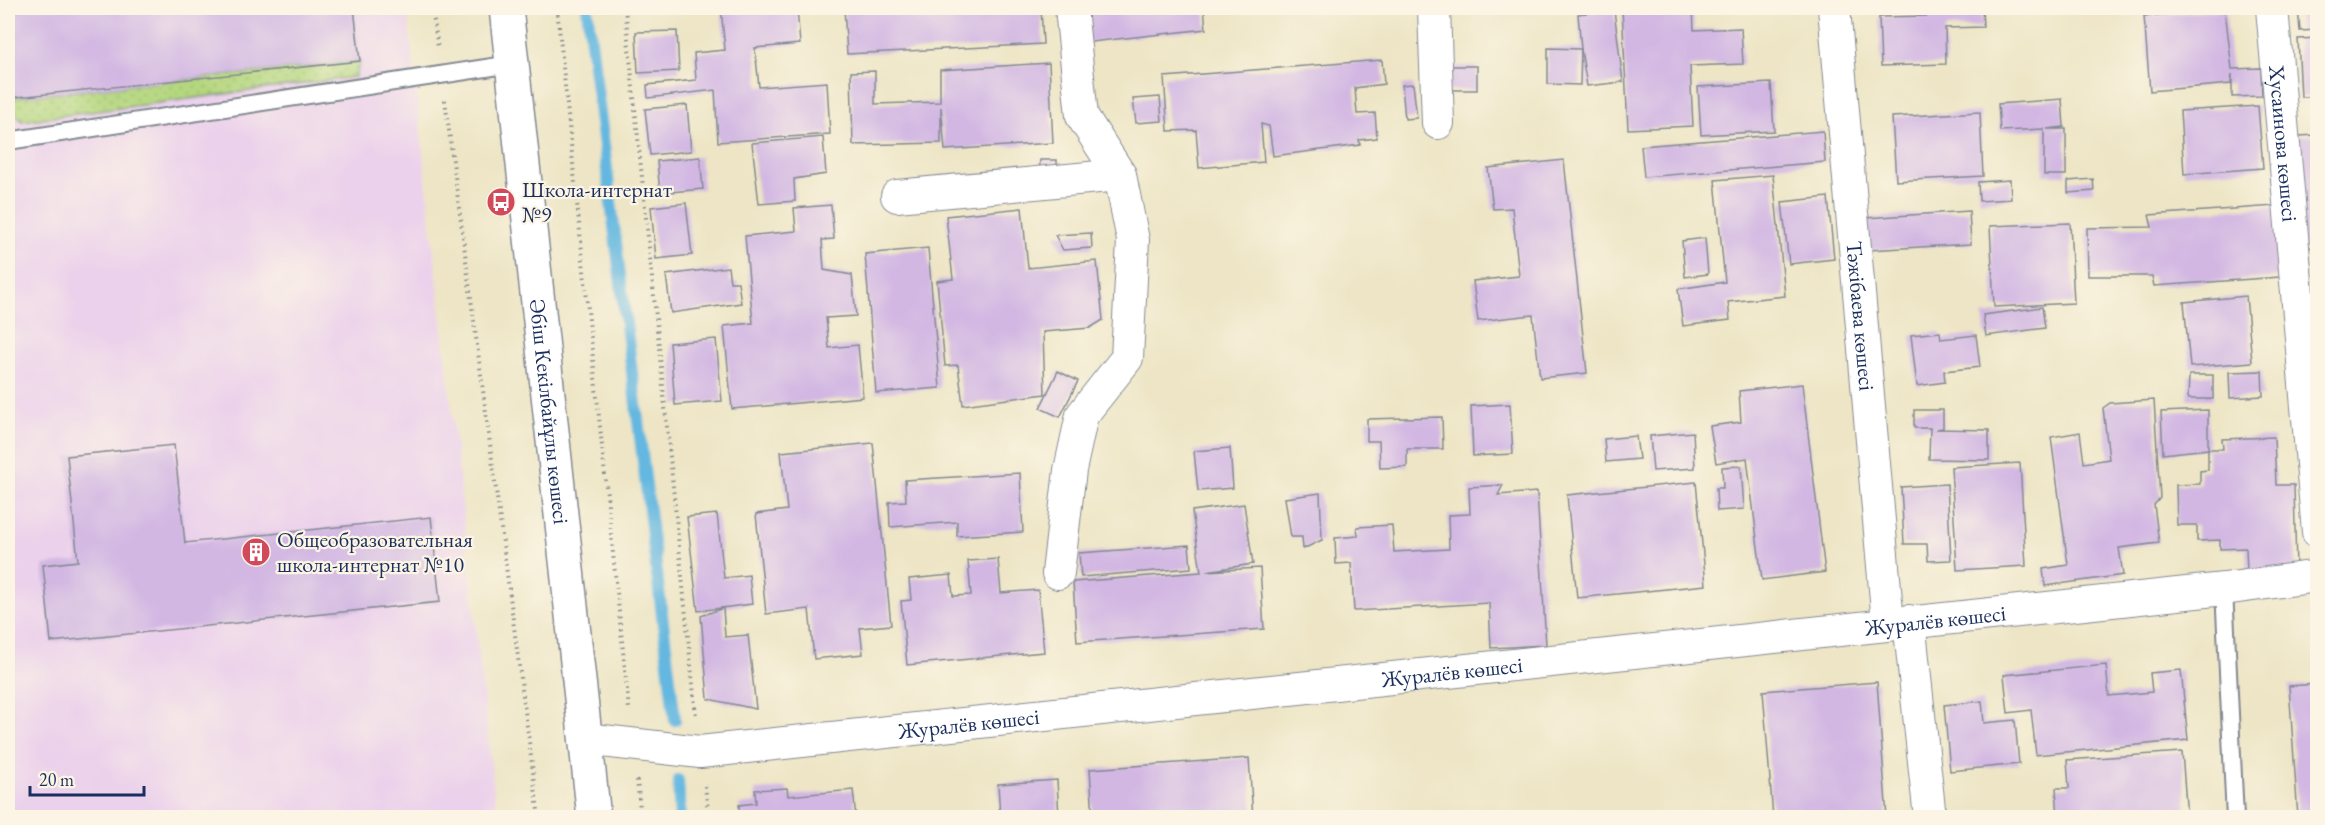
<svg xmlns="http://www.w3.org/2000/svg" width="2325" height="825" font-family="'EB Garamond',serif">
	<defs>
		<pattern id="grass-dots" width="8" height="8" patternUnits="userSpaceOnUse" patternTransform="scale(1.5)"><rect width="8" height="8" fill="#b5d77f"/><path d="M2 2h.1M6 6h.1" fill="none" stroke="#9bb970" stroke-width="1.8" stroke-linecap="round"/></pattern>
	</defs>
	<rect width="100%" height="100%" fill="#fcf5e5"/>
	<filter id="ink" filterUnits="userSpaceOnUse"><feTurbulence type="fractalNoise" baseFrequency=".0167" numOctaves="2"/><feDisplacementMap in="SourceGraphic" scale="12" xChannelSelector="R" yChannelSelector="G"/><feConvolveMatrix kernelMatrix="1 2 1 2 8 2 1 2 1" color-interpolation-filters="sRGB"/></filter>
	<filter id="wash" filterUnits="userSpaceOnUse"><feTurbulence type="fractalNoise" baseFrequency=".008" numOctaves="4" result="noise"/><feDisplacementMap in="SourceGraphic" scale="24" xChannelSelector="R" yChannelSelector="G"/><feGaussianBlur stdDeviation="1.35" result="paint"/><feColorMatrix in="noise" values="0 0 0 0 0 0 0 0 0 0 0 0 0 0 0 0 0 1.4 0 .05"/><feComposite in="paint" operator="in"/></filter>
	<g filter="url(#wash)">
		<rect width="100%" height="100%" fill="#ede5c5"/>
		<!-- built -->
		<polygon fill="#ebd1eb" points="8,8 407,8 497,817 8,817"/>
		<!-- grass -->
		<polygon fill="url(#grass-dots)" stroke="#68836e" stroke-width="1.5" points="360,61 355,77 22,121 8,106 8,98"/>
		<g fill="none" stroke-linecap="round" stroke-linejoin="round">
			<!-- stream -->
			<g stroke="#64b7e0" stroke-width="12">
				<polyline points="587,8 675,720"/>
				<polyline points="678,780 680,818"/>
			</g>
		</g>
		<g id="blocks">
			<!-- building -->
			<g fill="#d2b7e3">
				<polygon points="8,8 354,8 360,61 8,98"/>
				<polygon points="721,8 797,8 800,44 755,48 759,87 827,82 830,134 718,142 715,90 648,98 647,85 696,80 694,53 725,50"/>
				<polygon points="844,8 1041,8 1043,44 847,54"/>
				<polygon points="1078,8 1204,8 1206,29 1082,43"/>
				<polygon points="1622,8 1693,8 1694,30 1741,28 1743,64 1690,66 1693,126 1628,129"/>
				<polygon points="1928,8 1982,8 1983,27 1945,28 1946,64 1881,66 1879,17 1928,16"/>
				<polygon points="2298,8 2318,8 2318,30 2300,31"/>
				<polygon points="1614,10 1623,82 1587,86 1581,49 1578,14"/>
				<polygon points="2225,10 2232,69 2261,68 2262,96 2232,97 2232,74 2231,84 2150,91 2144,16"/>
				<polygon points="677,31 679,71 638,73 636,32"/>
				<polygon points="2318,38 2318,97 2301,97 2298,39"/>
				<polygon points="1548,48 1581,49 1580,85 1548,84"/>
				<polygon points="1382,60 1384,84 1355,88 1357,114 1375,113 1377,138 1359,140 1360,145 1273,156 1269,126 1261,124 1264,162 1199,168 1196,130 1168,131 1164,77"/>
				<polygon points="1049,63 1053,143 945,150 941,107 941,143 853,145 851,72 875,71 875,104 940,102 940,70"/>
				<rect x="1448" y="66" width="29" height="24"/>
				<polygon points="1771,83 1774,131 1701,135 1698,87"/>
				<polygon points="1413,84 1417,118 1405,119 1402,85"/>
				<polygon points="1160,97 1162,121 1136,123 1133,99"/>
				<polygon points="2062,99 2064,127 2047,129 2066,129 2066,175 2044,175 2044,129 2000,131 1998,104"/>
				<polygon points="687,105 691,151 650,155 645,109"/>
				<polygon points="2258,106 2263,168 2184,174 2180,111"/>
				<polygon points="1980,112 1983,176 1896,181 1892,117"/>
				<polygon points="1823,131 1825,162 1644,177 1641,146"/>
				<polygon points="2318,135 2318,247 2302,248 2298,136"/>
				<polygon points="823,137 826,174 794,179 795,201 759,204 752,143"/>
				<polygon points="700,157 703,189 660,193 657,161"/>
				<polygon points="1040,160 1057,160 1057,175 1039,175"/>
				<polygon points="1564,160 1587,373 1540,378 1533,315 1478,321 1473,281 1519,276 1512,208 1493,209 1488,168"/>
				<polygon points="1773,175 1785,296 1728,302 1730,320 1683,326 1678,289 1725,282 1715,180"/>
				<polygon points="2093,179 2094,191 2068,193 2068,181"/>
				<polygon points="2010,180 2011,199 1979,201 1978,182"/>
				<polygon points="1828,197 1834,259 1789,264 1782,202"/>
				<polygon points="686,203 692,255 656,259 651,207"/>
				<polygon points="831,205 834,239 822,240 824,270 852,275 856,316 826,318 829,348 858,345 863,397 732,409 724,326 753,323 745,236 796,231 794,208"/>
				<polygon points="2275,206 2280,277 2154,286 2152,276 2088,276 2087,228 2152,227 2149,215"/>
				<polygon points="1022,208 1028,268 1097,261 1103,320 1090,328 1043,332 1045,394 963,405 958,365 945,366 937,281 953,279 946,216"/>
				<polygon points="1969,211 1971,244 1869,250 1866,218"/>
				<polygon points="2070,223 2074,303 1994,307 1990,226"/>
				<polygon points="1091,233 1092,248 1063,250 1055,235"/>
				<polygon points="1705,238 1708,274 1685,277 1682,241"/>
				<polygon points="928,248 940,388 876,393 865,254"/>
				<polygon points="728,267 730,282 738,282 741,303 671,313 666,275"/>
				<polygon points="2246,296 2252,362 2190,367 2184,302"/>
				<polygon points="2042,307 2045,328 1986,336 1983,315"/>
				<polygon points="1940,332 1941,339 1976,335 1980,367 1944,371 1945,382 1917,386 1911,335"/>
				<polygon points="716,339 722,401 675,405 670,343"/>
				<polygon points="1058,371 1078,381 1060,417 1040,408"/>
				<polygon points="2262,371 2263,396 2230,398 2229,372"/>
				<polygon points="2189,375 2213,375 2213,399 2188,399"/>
				<polygon points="1802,384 1825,572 1762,580 1747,458 1716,463 1710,426 1741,422 1739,391"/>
				<polygon points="2154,400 2160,498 2154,505 2159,543 2119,548 2123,575 2045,586 2043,569 2068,565 2051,437 2080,432 2084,463 2109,459 2103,408 2110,403"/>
				<polygon points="1510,404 1513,454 1473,456 1471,406"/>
				<polygon points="1914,410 1943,410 1943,428 1936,429 1989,430 1989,460 1929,459 1930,428 1914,428"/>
				<polygon points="2208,410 2208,449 2163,454 2161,412"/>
				<polygon points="1442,417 1443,449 1407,449 1407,467 1380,468 1379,441 1367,441 1367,419"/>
				<polygon points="1693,432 1695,468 1653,471 1650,436"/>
				<polygon points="1636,436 1639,459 1606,462 1604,439"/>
				<polygon points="2274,437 2276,485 2294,485 2296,570 2247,571 2246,548 2220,549 2220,540 2197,541 2197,525 2177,525 2176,485 2200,484 2200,471 2208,470 2208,449 2223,449 2222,439"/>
				<polygon points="873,443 891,625 860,628 863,654 814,659 809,609 766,614 756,514 787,510 781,452"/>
				<polygon points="174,445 185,543 431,517 440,602 51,642 43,565 78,561 67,456"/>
				<polygon points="1230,448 1233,488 1198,491 1194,451"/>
				<polygon points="2020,463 2026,566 1957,570 1951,467"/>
				<polygon points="1741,466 1744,509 1717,511 1716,488 1723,488 1722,467"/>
				<polygon points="1020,473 1023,532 957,536 957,522 890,527 889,502 906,501 905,480"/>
				<polygon points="1696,482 1706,585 1577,598 1567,495"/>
				<polygon points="1947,484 1951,560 1928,561 1927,544 1904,544 1901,487"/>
				<polygon points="1503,485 1498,495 1537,492 1546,645 1491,648 1489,603 1354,611 1351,563 1336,564 1335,538 1358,536 1357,527 1392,525 1394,552 1449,549 1448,515 1470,514 1469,487"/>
				<polygon points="1320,493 1322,540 1303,549 1302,537 1291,537 1285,498"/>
				<polygon points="1244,504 1253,564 1206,571 1260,568 1264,629 1077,642 1073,582 1201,572 1192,511"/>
				<polygon points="717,514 724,578 749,575 752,604 698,611 687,517"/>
				<polygon points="1189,545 1191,568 1081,577 1079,553"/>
				<polygon points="998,559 1001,593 1038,590 1044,652 907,665 901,601 911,600 909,579 951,575 953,596 971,595 968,561"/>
				<polygon points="723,608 725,637 748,635 756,709 708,699 701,616"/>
				<polygon points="2106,665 2109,696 2152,692 2150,673 2181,670 2188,740 2036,755 2031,710 2008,713 2004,675"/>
				<polygon points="1877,682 1887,818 1773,818 1763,691"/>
				<polygon points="2318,684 2318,818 2298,818 2289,686"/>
				<polygon points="1982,701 1984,723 2015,720 2019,764 1950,771 1944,705"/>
				<polygon points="2182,752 2187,818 2058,818 2056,788 2069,788 2067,760"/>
				<polygon points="1249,758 1253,818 1093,818 1090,769"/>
				<polygon points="1057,780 1059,818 1000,818 998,784"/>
				<polygon points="787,788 788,796 853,790 856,818 740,818 739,805 756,803 755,790"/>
				<polygon points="465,813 466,818 437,818 437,816"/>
			</g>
		</g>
	</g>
	<g filter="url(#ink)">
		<use href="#blocks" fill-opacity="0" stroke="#848a92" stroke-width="1.5"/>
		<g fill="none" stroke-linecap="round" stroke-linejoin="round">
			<!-- lane casing -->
			<g stroke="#848a92" stroke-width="20">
				<g id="lane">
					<polyline points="8,141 512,64"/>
					<polyline points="2224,589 2235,818"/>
				</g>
			</g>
			<!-- street casing -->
			<g stroke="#848a92" stroke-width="34">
				<g id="street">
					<polyline points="1434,8 1438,123"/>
					<path id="s1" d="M 1834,8 L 1888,623"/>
					<path id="s2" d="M 2272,8 L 2318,532"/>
					<polyline points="897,196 1120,175"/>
					<polyline points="1058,573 1070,470 1082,415 1127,358 1133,240 1120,175 1082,116 1071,8"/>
					<polyline points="1909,621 1930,818"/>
					<path id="s3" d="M 585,739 L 700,752 L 2224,589 L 2318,576"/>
				</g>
			</g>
			<!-- secondary casing -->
			<g stroke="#848a92" stroke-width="36">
				<g id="secondary">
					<path id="s4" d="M 506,8 L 594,818"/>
				</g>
			</g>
			<!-- path -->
			<g stroke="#848a92" stroke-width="4" stroke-dasharray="1.5 4.5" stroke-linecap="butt">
				<polyline points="432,8 438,48"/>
				<polyline points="557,8 629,709"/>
				<polyline points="625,8 696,716"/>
				<polyline points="445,100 539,818"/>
				<polyline points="637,780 641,818"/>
				<polyline points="705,786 709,818"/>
			</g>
			<!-- lane -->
			<use href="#lane" stroke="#fff" stroke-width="16"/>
			<!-- street -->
			<use href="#street" stroke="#fff" stroke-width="32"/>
			<!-- secondary -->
			<use href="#secondary" stroke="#fff" stroke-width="33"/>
		</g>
	</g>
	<!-- icons -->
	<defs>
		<g id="bus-disc" transform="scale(1.5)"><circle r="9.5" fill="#d1495b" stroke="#fcf5e5"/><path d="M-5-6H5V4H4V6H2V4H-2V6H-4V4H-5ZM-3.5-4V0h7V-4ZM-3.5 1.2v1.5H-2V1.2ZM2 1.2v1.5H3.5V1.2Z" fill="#fff"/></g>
		<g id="building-disc" transform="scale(1.5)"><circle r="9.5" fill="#d1495b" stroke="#fcf5e5"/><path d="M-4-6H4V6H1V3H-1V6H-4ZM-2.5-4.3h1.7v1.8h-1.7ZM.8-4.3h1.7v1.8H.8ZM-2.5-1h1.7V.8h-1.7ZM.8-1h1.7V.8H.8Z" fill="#fff"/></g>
	</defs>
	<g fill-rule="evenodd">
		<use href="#bus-disc" x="501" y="202"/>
		<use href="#building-disc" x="256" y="552"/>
	</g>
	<g text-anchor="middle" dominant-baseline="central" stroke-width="4.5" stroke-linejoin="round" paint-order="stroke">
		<!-- street labels -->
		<g font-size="22" fill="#1b2f5e" stroke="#fcf5e5">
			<text stroke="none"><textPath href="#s2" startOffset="136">Хусаинова көшесі</textPath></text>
			<text stroke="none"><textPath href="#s1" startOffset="309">Тәжібаева көшесі</textPath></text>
			<text stroke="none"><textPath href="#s4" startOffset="406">Әбіш Кекілбайұлы көшесі</textPath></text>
			<text stroke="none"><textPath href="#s3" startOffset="1358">Журалёв көшесі</textPath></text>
			<text stroke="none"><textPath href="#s3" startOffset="872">Журалёв көшесі</textPath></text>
			<text stroke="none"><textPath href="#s3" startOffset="386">Журалёв көшесі</textPath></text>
		</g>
		<!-- poi labels -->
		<g font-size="22" fill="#1b2f5e" stroke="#fcf5e5" text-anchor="start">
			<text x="522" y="189">Школа-интернат<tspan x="522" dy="25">№9</tspan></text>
			<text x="277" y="539">Общеобразовательная<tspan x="277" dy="25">школа-интернат №10</tspan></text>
		</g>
	</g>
	<!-- margin -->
	<rect width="2325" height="825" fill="none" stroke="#fcf5e5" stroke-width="30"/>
	<!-- scale -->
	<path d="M30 786v9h114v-9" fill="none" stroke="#1b2f5e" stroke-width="3"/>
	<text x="39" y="786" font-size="18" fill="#1b2f5e" stroke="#fcf5e5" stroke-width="4.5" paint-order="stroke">20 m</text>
</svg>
